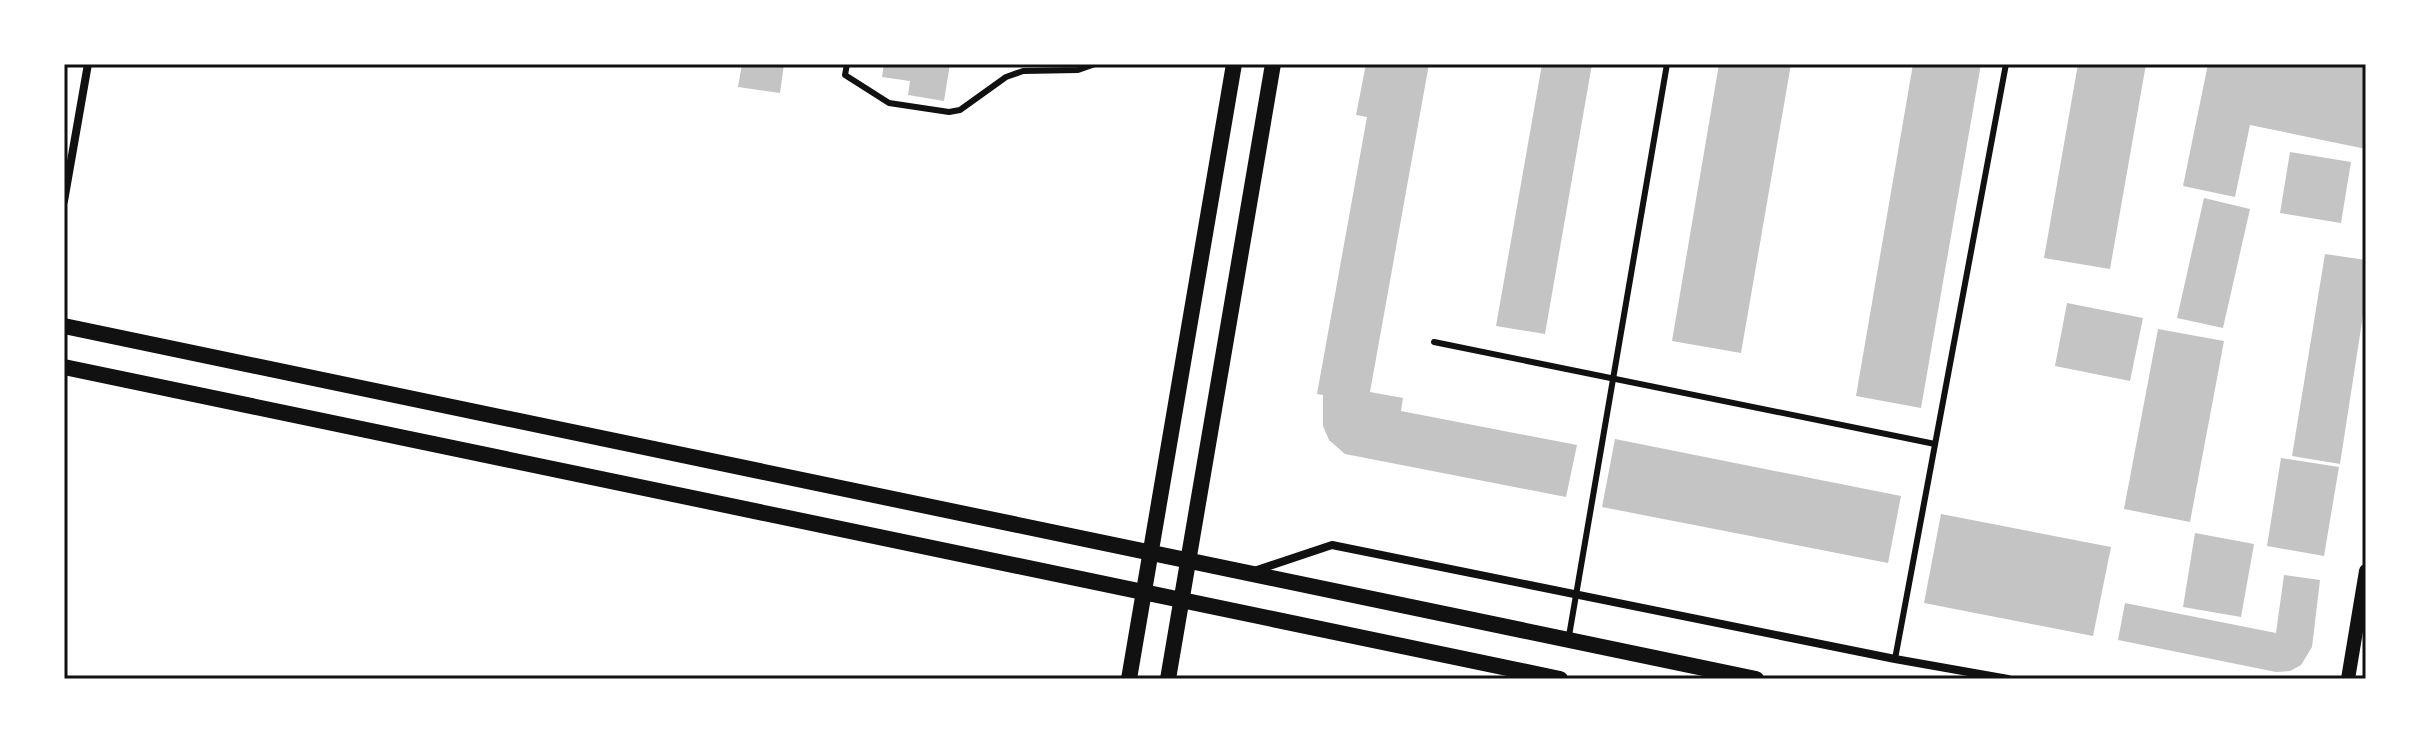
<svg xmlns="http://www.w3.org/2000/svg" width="2430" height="743" font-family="Ubuntu,sans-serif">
	<rect width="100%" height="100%" fill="#fff"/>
	<!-- building -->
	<g fill="#c4c4c4">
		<polygon points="742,64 784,64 780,93 738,87"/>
		<polygon points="884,64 950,64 944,101 908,95 910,81 882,77"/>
		<polygon points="1366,64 1429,64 1370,392 1403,398 1401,411 1577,445 1566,497 1345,454 1329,440 1323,426 1323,395 1317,394 1367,117 1356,115"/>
		<polygon points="1542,64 1592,64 1545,334 1496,326"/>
		<polygon points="1719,64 1791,64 1741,353 1672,341"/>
		<polygon points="1913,64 1981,64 1921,408 1856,396"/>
		<polygon points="2078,64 2146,64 2110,269 2044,258"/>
		<polygon points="2208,64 2354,64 2366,67 2366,149 2250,125 2235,197 2183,186"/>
		<polygon points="2290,152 2351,162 2341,223 2280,213"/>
		<polygon points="2204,198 2250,209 2223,328 2177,318"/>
		<polygon points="2325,254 2366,260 2366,296 2340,464 2292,456"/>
		<polygon points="2067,303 2143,318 2130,381 2055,366"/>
		<polygon points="2158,329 2224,341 2190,522 2124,509"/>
		<polygon points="1615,439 1901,496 1888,563 1602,507"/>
		<polygon points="2281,458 2339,467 2324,556 2267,546"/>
		<polygon points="1941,514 2111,547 2093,636 1924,603"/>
		<polygon points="2195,533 2254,544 2241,617 2183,607"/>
		<polygon points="2284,575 2320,580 2312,647 2301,665 2290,671 2276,672 2118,640 2125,603 2276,633"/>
	</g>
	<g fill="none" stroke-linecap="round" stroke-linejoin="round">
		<!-- service -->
		<g stroke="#111" stroke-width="6">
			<polyline points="847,64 845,75 889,103 949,112 960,110 1006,77 1023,71 1078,70 1095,64"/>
			<polyline points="1434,342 1935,444"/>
			<polyline points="1569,636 1667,64"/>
			<polyline points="1895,659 2006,64"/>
		</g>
		<!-- minor -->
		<g stroke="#111" stroke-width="8">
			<polyline points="64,201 88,64"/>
			<polyline points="1254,571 1332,545 1895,659 2008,679"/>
		</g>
		<!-- tertiary -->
		<polyline stroke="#111" stroke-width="14" points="2348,679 2366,571"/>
		<!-- secondary -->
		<g stroke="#111" stroke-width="16">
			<polyline points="64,326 1756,679"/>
			<polyline points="64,367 1560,679"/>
			<polyline points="1129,679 1234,64"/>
			<polyline points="1168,679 1273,64"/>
		</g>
	</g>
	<!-- border -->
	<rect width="2430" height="743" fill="none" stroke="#ffffff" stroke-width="132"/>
	<rect x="66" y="66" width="2298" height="611" fill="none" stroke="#111" stroke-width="3"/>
</svg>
